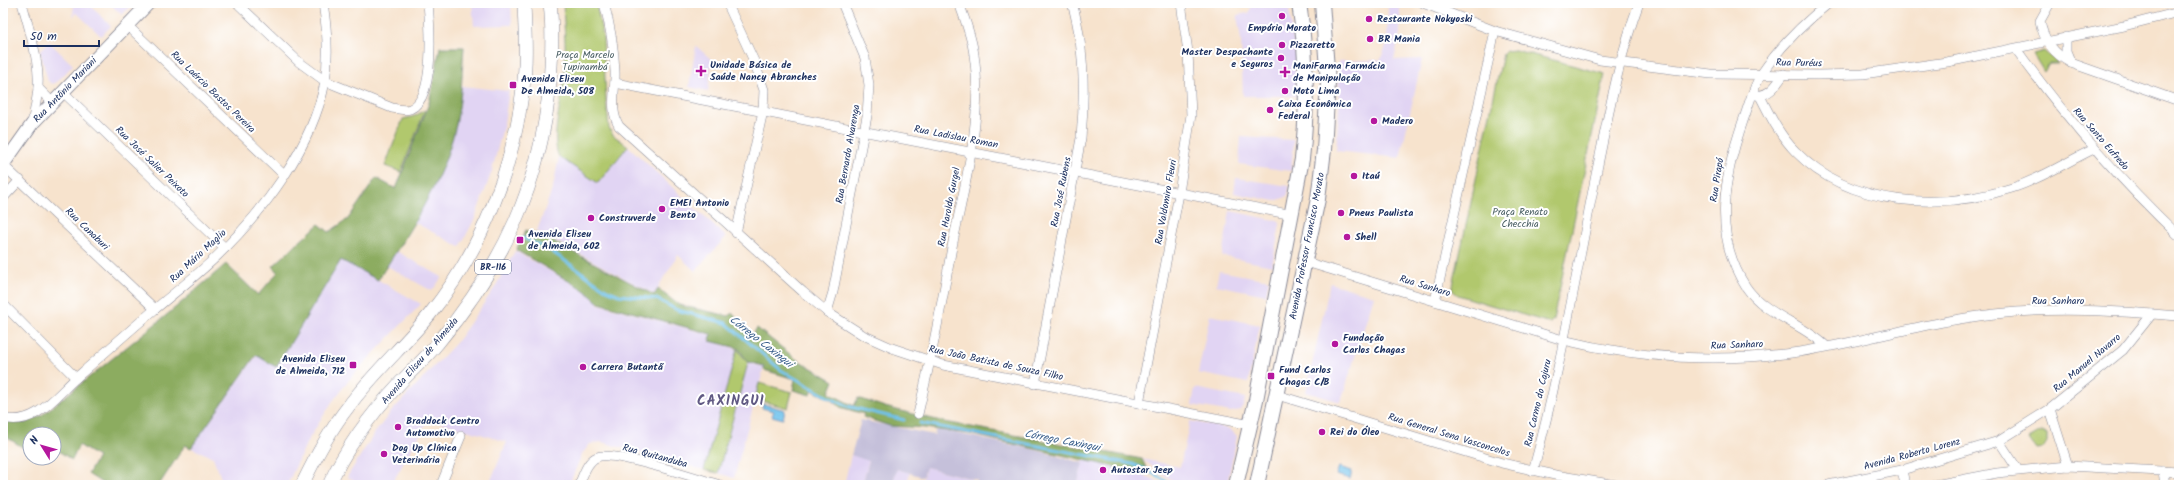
<svg xmlns="http://www.w3.org/2000/svg" width="2182" height="488" font-family="Kalam,sans-serif">
	<rect width="100%" height="100%" fill="#fff"/>
	<filter id="ink" filterUnits="userSpaceOnUse"><feTurbulence type="fractalNoise" baseFrequency=".025" numOctaves="2"/><feDisplacementMap in="SourceGraphic" scale="8" xChannelSelector="R" yChannelSelector="G"/><feConvolveMatrix kernelMatrix="1 2 1 2 8 2 1 2 1" color-interpolation-filters="sRGB"/></filter>
	<filter id="wash" filterUnits="userSpaceOnUse"><feTurbulence type="fractalNoise" baseFrequency=".012" numOctaves="4" result="noise"/><feDisplacementMap in="SourceGraphic" scale="16" xChannelSelector="R" yChannelSelector="G"/><feGaussianBlur stdDeviation="0.9" result="paint"/><feColorMatrix in="noise" values="0 0 0 0 0 0 0 0 0 0 0 0 0 0 0 0 0 1.4 0 .05"/><feComposite in="paint" operator="in"/></filter>
	<g filter="url(#wash)">
		<rect width="100%" height="100%" fill="#f7e3cd"/>
		<!-- built -->
		<g fill="#e1d4f3">
			<polygon points="74,3 88,3 111,26 101,36 77,13 73,16"/>
			<polygon points="109,3 133,3 122,15"/>
			<polygon points="472,3 511,3 512,25 474,26"/>
			<polygon points="1252,3 1288,3 1295,51 1296,96 1243,96 1241,40 1237,15 1249,13"/>
			<polygon points="1388,3 1400,6 1400,33 1394,60 1422,59 1400,158 1336,151 1339,106 1338,61 1380,60 1387,44"/>
			<polygon points="49,42 73,65 57,82 52,84 48,81 40,51"/>
			<polygon points="696,46 712,60 708,91 689,87"/>
			<polygon points="461,86 509,91 504,123 492,171 475,218 460,247 414,222 429,196 447,156 458,114"/>
			<polygon points="1241,137 1294,140 1291,171 1239,164"/>
			<polygon points="628,146 726,237 695,271 678,255 654,294 537,231 553,187 559,157 598,182"/>
			<polygon points="1236,178 1289,186 1288,194 1286,197 1275,201 1234,193"/>
			<polygon points="1230,211 1279,221 1280,224 1272,266 1222,256"/>
			<polygon points="396,251 442,277 432,291 387,266"/>
			<polygon points="515,251 583,290 597,301 598,304 711,335 709,341 737,349 704,470 601,442 590,444 582,454 569,485 500,485 490,482 507,442 429,419 391,485 362,485 347,477 374,434 390,413 456,343 494,289"/>
			<polygon points="341,259 421,304 353,375 332,402 307,442 287,485 233,485 222,481 213,457 191,448 257,355 276,367"/>
			<polygon points="1219,271 1269,280 1266,295 1216,285"/>
			<polygon points="1330,283 1374,296 1341,402 1306,392"/>
			<polygon points="1210,315 1260,325 1248,383 1198,373"/>
			<polygon points="748,363 764,367 734,478 718,473"/>
			<polygon points="1195,388 1245,398 1244,404 1240,410 1231,412 1192,405"/>
			<polygon points="1190,421 1230,429 1237,436 1227,485 1179,485 1142,459 1180,467"/>
			<polygon points="851,455 869,460 862,485 844,485"/>
			<polygon points="1084,459 1151,478 1165,485 1077,485"/>
			<polygon points="926,467 972,479 970,485 921,485"/>
			<polygon points="897,469 910,473 906,485 892,485"/>
		</g>
		<!-- industrial -->
		<polygon fill="#c5c0da" points="861,420 934,435 936,429 1032,449 1083,463 1077,485 976,485 977,480 926,467 923,477 897,469 892,485 862,485 869,461 851,455"/>
		<!-- green -->
		<g fill="#b1c86d" stroke="#667c66">
			<path d="M 563,3 L 596,3 L 603,37 L 606,99 L 609,128 L 613,135 L 628,146 L 598,183 L 559,157 C 550,138 562,102 564,81 C 567,55 564,28 563,3 Z"/>
			<polygon points="1515,50 1605,74 1553,320 1550,323 1458,295 1452,290 1503,54 1506,51"/>
			<polygon points="2044,51 2058,64 2049,64 2044,72 2033,54"/>
			<polygon points="425,110 401,172 385,166 403,119 415,116"/>
			<polygon points="737,349 748,363 718,473 704,470"/>
			<polygon points="759,383 792,392 788,408 755,399"/>
			<polygon points="2041,432 2047,435 2047,442 2043,448 2036,449 2029,439"/>
		</g>
		<!-- forest -->
		<g fill="#8cac60" stroke="#546e5f">
			<path d="M 440,47 L 464,47 C 462,69 462,92 458,114 C 448,175 411,228 378,280 L 341,260 L 276,367 L 256,355 L 191,448 L 185,445 L 159,485 L 105,485 L 88,474 L 98,457 L 79,445 L 72,460 L 54,448 L 54,434 L 30,434 L 30,444 L 27,450 L 3,435 L 3,421 L 26,423 L 42,415 L 169,313 L 226,264 L 258,295 L 278,272 L 273,266 L 319,224 L 329,232 L 348,219 L 376,178 L 396,189 L 429,103 Z"/>
			<polygon points="526,230 543,236 654,295 658,289 679,305 729,316 732,313 752,335 757,328 796,359 834,381 829,393 854,406 858,398 885,407 945,422 1142,459 1147,470 1145,474 970,434 925,428 890,426 863,417 864,414 840,407 835,402 812,390 810,395 793,390 795,379 764,370 764,366 748,362 738,348 710,341 711,334 599,303 584,290 516,250"/>
		</g>
		<!-- water -->
		<g fill="#70c2ec" stroke="#4678a5">
			<polygon points="763,404 785,410 783,419 772,416 774,411 762,408"/>
			<polygon points="1339,467 1352,471 1350,479 1336,475"/>
		</g>
		<g fill="none" stroke-linecap="round" stroke-linejoin="round">
			<!-- stream -->
			<g stroke="#70c2ec" stroke-width="3">
				<polyline points="523,238 548,249 607,290 619,295 657,299 677,310 726,323 781,370 826,396 847,406 904,420"/>
				<polyline points="920,423 1132,464 1147,470 1172,485"/>
			</g>
		</g>
	</g>
	<g filter="url(#ink)">
		<g fill="none" stroke-linecap="round" stroke-linejoin="round">
			<!-- minor casing -->
			<g stroke="#898996" stroke-width="10">
				<g id="minor">
					<path d="M 22,3 C 29,28 40,62 38,88 C 37,100 34,112 32,124"/>
					<path d="M 237,3 L 299,62 L 325,81 L 392,108 C 398,109 404,111 410,109 C 436,99 430,25 428,3"/>
					<path d="M 604,3 C 610,25 614,48 615,71 C 616,88 609,110 619,126 L 803,292 L 827,312 L 863,335 L 892,348 L 943,365 L 1251,425"/>
					<polyline points="727,3 754,61 764,90 763,111 736,233"/>
					<polyline points="1423,3 1495,31 1600,60 1711,74 1818,75 1863,74 1947,62 2124,26 2179,12"/>
					<path d="M 2050,3 L 2040,21 C 2043,39 2054,54 2071,63"/>
					<polyline points="127,25 284,175"/>
					<polyline points="2066,37 2066,51 2071,63 2179,101"/>
					<path d="M 2016,49 C 2065,117 2118,178 2179,236"/>
					<polyline points="615,83 1293,215"/>
					<polyline points="38,88 53,103"/>
					<polyline points="63,92 225,248"/>
					<path d="M 1756,95 C 1769,97 1777,84 1784,74"/>
					<path d="M 1760,96 C 1770,116 1780,136 1796,152 C 1850,207 1941,211 2012,188 C 2041,179 2066,162 2094,149"/>
					<polyline points="3,165 155,309"/>
					<polyline points="3,198 20,180"/>
					<path d="M 1306,262 L 1563,340 C 1639,359 1722,363 1799,352 C 1865,342 1929,321 1995,314 C 2055,307 2119,311 2179,316"/>
					<polyline points="1435,301 1495,31"/>
					<path d="M 3,304 L 76,378 C 102,355 127,333 154,310 C 174,293 196,276 216,257 C 264,211 312,148 325,82 C 329,56 327,28 323,3"/>
					<polyline points="827,312 833,292 867,116 869,85 865,58 842,3"/>
					<path d="M 1826,346 C 1802,323 1765,315 1746,287 C 1712,235 1724,176 1743,121 C 1749,105 1753,87 1762,73 C 1779,48 1805,22 1829,3"/>
					<path d="M 1035,384 L 1081,138 C 1085,94 1085,47 1072,3"/>
					<polyline points="1277,395 1502,463 1555,475 1616,485"/>
					<polyline points="1139,403 1178,199 1191,115 1188,52 1181,3"/>
					<polyline points="2050,409 2068,466"/>
					<path d="M 918,414 C 931,359 942,303 952,247 C 964,186 984,119 974,55 C 972,37 965,20 959,3"/>
					<path d="M 3,418 C 34,427 55,397 76,378"/>
					<polyline points="1999,441 2018,470"/>
					<polyline points="1902,470 1905,485"/>
					<path d="M 1533,471 C 1561,370 1577,267 1598,165 C 1609,111 1620,54 1639,3"/>
					<polyline points="2163,471 2165,485"/>
					<polyline points="441,485 461,436"/>
					<path d="M 579,485 C 583,476 587,461 597,457 C 613,450 699,479 720,485"/>
					<polyline points="1828,485 1902,470 1999,441 2050,409 2102,367 2123,350 2152,314"/>
					<polyline points="1935,485 1997,473 2068,466 2179,472"/>
				</g>
			</g>
			<!-- secondary casing -->
			<g stroke="#898996" stroke-width="14">
				<polyline id="secondary" points="3,165 32,124 149,3"/>
			</g>
			<!-- primary casing -->
			<g stroke="#898996" stroke-width="14">
				<g id="primary">
					<path d="M 302,485 C 315,458 329,431 348,407 C 372,374 404,346 430,314 C 482,249 513,170 523,88 C 527,60 525,31 524,3"/>
					<path d="M 329,485 C 346,447 371,414 399,384 C 412,370 426,358 437,344 C 503,265 541,185 550,82 C 552,56 553,29 550,3"/>
				</g>
			</g>
			<!-- trunk casing -->
			<g stroke="#898996" stroke-width="16">
				<g id="trunk">
					<path d="M 1236,485 L 1256,400 L 1302,159 C 1308,107 1307,55 1299,3"/>
					<polyline points="1257,485 1318,199 1324,150 1328,82 1322,3"/>
				</g>
			</g>
			<!-- minor -->
			<use href="#minor" stroke="#fff" stroke-width="9"/>
			<!-- secondary -->
			<use href="#secondary" stroke="#fff" stroke-width="12"/>
			<!-- primary -->
			<use href="#primary" stroke="#fff" stroke-width="13"/>
			<!-- trunk -->
			<use href="#trunk" stroke="#fff" stroke-width="14"/>
		</g>
	</g>
	<!-- markers -->
	<g fill="#b5179e" stroke="#fff" stroke-width="1.5">
		<circle cx="1282" cy="16" r="4"/>
		<circle cx="1369" cy="19" r="4"/>
		<circle cx="1370" cy="39" r="4"/>
		<circle cx="1282" cy="45" r="4"/>
		<circle cx="1281" cy="58" r="4"/>
		<path d="M699 65h4v4h4v4h-4v4h-4v-4h-4v-4h4z"/>
		<path d="M1283 66h4v4h4v4h-4v4h-4v-4h-4v-4h4z"/>
		<rect x="509" y="81" width="8" height="8" rx="2"/>
		<circle cx="1285" cy="91" r="4"/>
		<circle cx="1270" cy="110" r="4"/>
		<circle cx="1374" cy="121" r="4"/>
		<circle cx="1354" cy="176" r="4"/>
		<circle cx="662" cy="209" r="4"/>
		<circle cx="1341" cy="213" r="4"/>
		<circle cx="591" cy="218" r="4"/>
		<circle cx="1347" cy="237" r="4"/>
		<rect x="516" y="236" width="8" height="8" rx="2"/>
		<circle cx="1335" cy="344" r="4"/>
		<rect x="349" y="361" width="8" height="8" rx="2"/>
		<circle cx="583" cy="367" r="4"/>
		<rect x="1267" y="372" width="8" height="8" rx="2"/>
		<circle cx="398" cy="427" r="4"/>
		<circle cx="1322" cy="432" r="4"/>
		<circle cx="384" cy="454" r="4"/>
		<circle cx="1103" cy="470" r="4"/>
	</g>
	<g text-anchor="middle" dominant-baseline="central" stroke-width="4" stroke-linejoin="round" paint-order="stroke">
		<!-- shield labels -->
		<rect fill="#fff" stroke="#5f6d8e" stroke-width="1" x="475" y="260" width="36" height="14" rx="3"/>
		<g font-size="9" font-weight="bold" fill="#1b2f5e">
			<text x="493" y="267">BR-116</text>
		</g>
		<!-- poi labels -->
		<g font-size="10" font-weight="bold" fill="#1b2f5e" stroke="#fff" text-anchor="start">
			<text x="1377" y="19">Restaurante Nokyoski</text>
			<text x="1282" y="28" text-anchor="middle">Empório Morato</text>
			<text x="1378" y="39">BR Mania</text>
			<text x="1290" y="45">Pizzaretto</text>
			<text x="1273" y="52" text-anchor="end">Master Despachante<tspan x="1273" dy="12">e Seguros</tspan></text>
			<text x="710" y="65">Unidade Básica de<tspan x="710" dy="12">Saúde Nancy Abranches</tspan></text>
			<text x="1293" y="66">ManiFarma Farmácia<tspan x="1293" dy="12">de Manipulação</tspan></text>
			<text x="521" y="79">Avenida Eliseu<tspan x="521" dy="12">De Almeida, 508</tspan></text>
			<text x="1293" y="91">Moto Lima</text>
			<text x="1278" y="104">Caixa Econômica<tspan x="1278" dy="12">Federal</tspan></text>
			<text x="1382" y="121">Madero</text>
			<text x="1362" y="176">Itaú</text>
			<text x="670" y="203">EMEI Antonio<tspan x="670" dy="12">Bento</tspan></text>
			<text x="1349" y="213">Pneus Paulista</text>
			<text x="599" y="218">Construverde</text>
			<text x="528" y="234">Avenida Eliseu<tspan x="528" dy="12">de Almeida, 602</tspan></text>
			<text x="1355" y="237">Shell</text>
			<text x="1343" y="338">Fundação<tspan x="1343" dy="12">Carlos Chagas</tspan></text>
			<text x="345" y="359" text-anchor="end">Avenida Eliseu<tspan x="345" dy="12">de Almeida, 712</tspan></text>
			<text x="591" y="367">Carrera Butantã</text>
			<text x="1279" y="370">Fund Carlos<tspan x="1279" dy="12">Chagas C/B</tspan></text>
			<text x="406" y="421">Braddock Centro<tspan x="406" dy="12">Automotivo</tspan></text>
			<text x="1330" y="432">Rei do Óleo</text>
			<text x="392" y="448">Dog Up Clínica<tspan x="392" dy="12">Veterinária</tspan></text>
			<text x="1111" y="470">Autostar Jeep</text>
		</g>
		<!-- park labels -->
		<g font-size="10" fill="#485d62" stroke="#fff">
			<text x="585" y="55">Praça Marcelo<tspan x="585" dy="12">Tupinambá</tspan></text>
			<text x="1520" y="212">Praça Renato<tspan x="1520" dy="12">Checchia</tspan></text>
		</g>
		<!-- street labels -->
		<g font-size="10" fill="#1b2f5e" stroke="#fff">
			<text transform="translate(1799 63) rotate(1)">Rua Puréus</text>
			<text transform="translate(65 90) rotate(-46)">Rua Antônio Mariani</text>
			<text transform="translate(213 92) rotate(44)">Rua Laércio Bastos Pereira</text>
			<text transform="translate(956 137) rotate(11)">Rua Ladislau Roman</text>
			<text transform="translate(2101 139) rotate(49)">Rua Santo Eufredo</text>
			<text transform="translate(848 154) rotate(-80)">Rua Bernardo Alvarenga</text>
			<text transform="translate(152 162) rotate(44)">Rua José Salier Peixoto</text>
			<text transform="translate(1717 180) rotate(-81)">Rua Pirapó</text>
			<text transform="translate(1061 192) rotate(-79)">Rua José Rubens</text>
			<text transform="translate(1166 202) rotate(-80)">Rua Valdomiro Fleuri</text>
			<text transform="translate(949 207) rotate(-79)">Rua Haroldo Gurgel</text>
			<text transform="translate(87 229) rotate(44)">Rua Canaburi</text>
			<text transform="translate(1307 246) rotate(-79)">Avenida Professor Francisco Morato</text>
			<text transform="translate(198 256) rotate(-43)">Rua Mário Maglio</text>
			<text transform="translate(1425 286) rotate(17)">Rua Sanharo</text>
			<text x="2058" y="301">Rua Sanharo</text>
			<text transform="translate(1737 345) rotate(-2)">Rua Sanharo</text>
			<text transform="translate(420 361) rotate(-49)">Avenida Eliseu de Almeida</text>
			<text transform="translate(996 363) rotate(12)">Rua João Batista de Souza Filho</text>
			<text transform="translate(2087 363) rotate(-40)">Rua Manuel Navarro</text>
			<text transform="translate(1538 403) rotate(-77)">Rua Carmo do Cajuru</text>
			<text transform="translate(1449 435) rotate(17)">Rua General Sena Vasconcelos</text>
			<text transform="translate(1912 454) rotate(-15)">Avenida Roberto Lorenz</text>
			<text transform="translate(655 456) rotate(15)">Rua Quitanduba</text>
		</g>
		<!-- water labels -->
		<g font-size="11" font-style="italic" fill="#355b89" stroke="#fff">
			<text transform="translate(761 342) rotate(38)">Córrego Caxingui</text>
			<text transform="translate(1062 441) rotate(11)">Córrego Caxingui</text>
		</g>
		<!-- district labels -->
		<g font-size="14" font-weight="bold" letter-spacing="1" fill="#605983" stroke="#fff">
			<text x="731" y="401">CAXINGUI</text>
		</g>
	</g>
	<!-- margin -->
	<rect width="2182" height="488" fill="none" stroke="#fff" stroke-width="16"/>
	<!-- north arrow -->
	<g transform="translate(42 446) rotate(307)"><circle r="19" fill="#ffffff" stroke="#a4acbf"/>
	<path d="M0-3L7 15L0 10L-7 15Z" fill="#b5179e"/>
	<text y="-6" font-size="11" font-weight="bold" text-anchor="middle" fill="#1b2f5e">N</text>
	</g>
	<!-- scale -->
	<path d="M24 40v6h75v-6" fill="none" stroke="#1b2f5e" stroke-width="2"/>
	<text x="30" y="40" font-size="12" fill="#1b2f5e" stroke="#ffffff" stroke-width="3" paint-order="stroke">50 m</text>
</svg>
